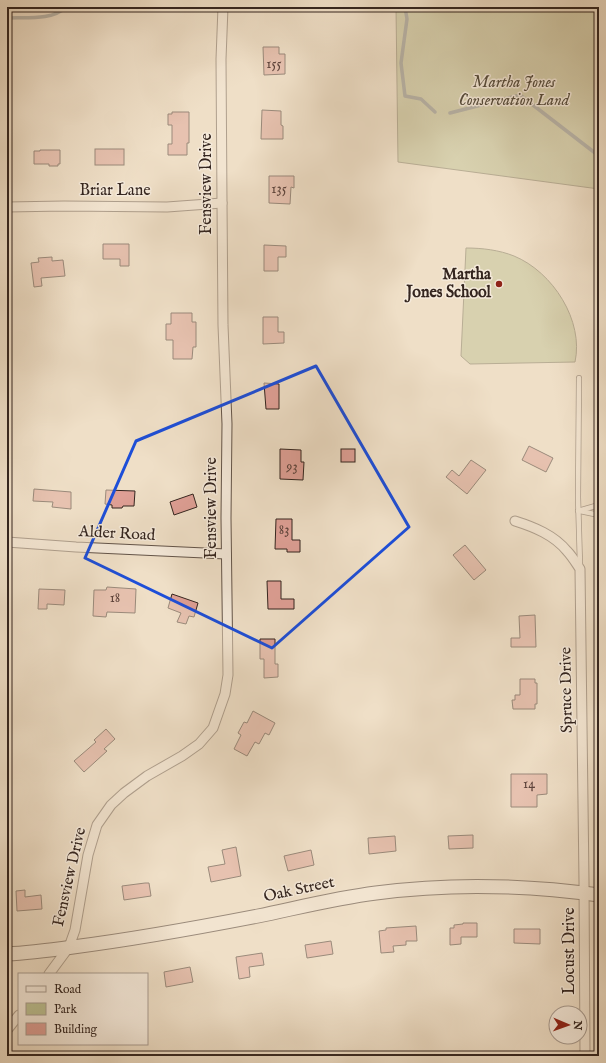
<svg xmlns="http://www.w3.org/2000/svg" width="606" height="1063" font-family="'IM FELL English',serif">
	<rect width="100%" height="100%" fill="#efdfc7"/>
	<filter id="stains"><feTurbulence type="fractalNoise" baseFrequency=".005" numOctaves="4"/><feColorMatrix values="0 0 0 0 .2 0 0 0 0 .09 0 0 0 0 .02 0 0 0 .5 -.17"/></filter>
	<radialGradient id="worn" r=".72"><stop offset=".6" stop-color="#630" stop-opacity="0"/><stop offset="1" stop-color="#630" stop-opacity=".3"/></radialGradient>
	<!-- green -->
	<g fill="#bcc193" stroke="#787359">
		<polygon points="396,7 599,7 599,189 398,162"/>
		<path d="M 466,248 C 482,248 499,250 514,256 C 553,272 584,321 575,362 L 470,364 L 461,356 Z"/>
	</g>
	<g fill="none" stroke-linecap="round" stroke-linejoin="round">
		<!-- stream -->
		<g stroke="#757e80" stroke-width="3.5">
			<polyline points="405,7 407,19 401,63 405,96 421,99 435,112"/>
			<path d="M 7,18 C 25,17 52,21 66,7"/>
			<polyline points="450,113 520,95 599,156"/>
		</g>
	</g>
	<!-- building -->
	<g fill="#de9f95" stroke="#34251f">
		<polygon points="263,47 279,47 279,54 285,54 285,74 264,75"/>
		<polygon points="262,110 281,111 281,125 283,126 283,139 261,139"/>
		<polygon points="172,112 189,112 189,143 187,143 187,155 168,155 168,144 172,144 172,125 168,125 168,114 172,114"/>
		<rect x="95" y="149" width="29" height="16"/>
		<polygon points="40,150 60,150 60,164 58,164 58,166 49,166 49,164 34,164 34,151 40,151"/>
		<polygon points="269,176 294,176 294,188 291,187 290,204 269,203"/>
		<polygon points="103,244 129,244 129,266 120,266 120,259 103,259"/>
		<polygon points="264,245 286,246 286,257 278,257 278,271 264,271"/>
		<polygon points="52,257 52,261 63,260 65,276 41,278 42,286 34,287 31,263 39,262 38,258"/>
		<polygon points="171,313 192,313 192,322 196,322 196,347 193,347 192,359 173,359 173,340 166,340 166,324 171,324"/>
		<polygon points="263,317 278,317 278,332 284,332 284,343 263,344"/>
		<polygon points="264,383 279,384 279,409 266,409"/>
		<polygon points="529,446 553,458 546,472 522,460"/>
		<polygon points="280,449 301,450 301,462 304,462 303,480 280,479"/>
		<rect x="341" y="449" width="14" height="13"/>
		<polygon points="471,460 486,470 467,494 446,477 452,470 459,476"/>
		<polygon points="34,489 71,492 71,509 52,507 53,502 33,501"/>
		<polygon points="106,490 135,491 134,506 123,506 122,508 112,508 112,505 105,504"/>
		<polygon points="193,494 197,507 174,515 170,502"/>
		<polygon points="276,519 292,519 292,540 300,540 300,552 287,552 287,549 275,549"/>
		<polygon points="465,545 486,570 474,580 453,555"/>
		<polygon points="267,581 281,581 281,599 294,599 294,609 268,609"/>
		<polygon points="107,587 136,589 135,613 107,612 106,617 93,616 94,590 106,590"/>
		<polygon points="39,589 65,590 64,605 47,604 47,609 38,609"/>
		<polygon points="172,594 198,603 194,617 189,616 186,624 177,622 181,613 168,608"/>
		<polygon points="535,615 536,647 511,647 511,638 520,638 519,616"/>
		<polygon points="260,639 275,639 275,664 278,664 278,677 264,678 264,659 260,659"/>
		<polygon points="520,679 535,679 535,683 537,683 537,704 535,704 535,709 513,709 512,700 515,700 515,695 520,695"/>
		<polygon points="253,711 275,723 269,735 265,733 259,744 255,742 247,756 234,749 241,735 238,733 244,722 247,723"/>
		<polygon points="106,729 115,739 104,749 107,751 84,772 74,761 96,742 94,740"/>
		<polygon points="511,774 547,774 547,794 537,795 537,807 511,807"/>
		<polygon points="473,835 473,848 449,849 448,836"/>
		<polygon points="395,836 396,851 369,854 368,838"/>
		<polygon points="236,847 241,876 211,882 208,867 225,864 222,850"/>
		<polygon points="311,850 314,865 288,871 284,856"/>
		<polygon points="145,883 149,883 151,896 124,900 122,886"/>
		<polygon points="25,890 25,897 41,895 42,909 17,911 16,891"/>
		<polygon points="463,923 477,923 477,937 461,937 461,944 450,945 450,928 454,928 454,925 463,924"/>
		<polygon points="416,926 417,941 406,941 406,945 393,946 394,952 381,953 379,931 386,930 386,928"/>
		<polygon points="514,929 540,929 540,944 514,943"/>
		<polygon points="331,941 333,954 307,958 305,945"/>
		<polygon points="262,953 264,965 249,967 250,977 239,979 236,957"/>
		<polygon points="190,967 193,982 166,987 164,972"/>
	</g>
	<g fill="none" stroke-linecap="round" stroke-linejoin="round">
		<!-- lane casing -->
		<g stroke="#635449" stroke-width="6">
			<g id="lane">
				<polyline points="579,378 578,497 580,564"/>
				<polyline points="578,511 599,505"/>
				<polyline points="580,511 599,515"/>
			</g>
		</g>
		<!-- street casing -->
		<g stroke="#635449" stroke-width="11">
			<g id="street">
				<polyline points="7,207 64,206 167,207 222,203"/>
				<path d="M 515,521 C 534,527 554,535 567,551 C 572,556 576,563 580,569 L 584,881 L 585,1056"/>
				<polyline points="7,542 76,547 226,554"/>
				<polyline points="49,974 69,947 75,930 88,855 97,825 111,805 124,793 147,776 182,756 199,744 213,728 225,694 228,675 226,518 227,424 223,325 222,203 221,59 223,7"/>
				<polyline points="7,1030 19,1015"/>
			</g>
		</g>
		<!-- secondary casing -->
		<g stroke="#34251f" stroke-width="15">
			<path id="secondary" d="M 7,954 C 29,953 51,950 73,947 C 135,939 196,928 258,916 C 297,908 336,898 376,893 C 450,883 526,885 599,895"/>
		</g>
		<!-- lane -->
		<use href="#lane" stroke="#f5eadb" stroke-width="4.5"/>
		<!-- street -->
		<use href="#street" stroke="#f5eadb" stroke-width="9"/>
		<!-- secondary -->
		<use href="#secondary" stroke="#f5eadb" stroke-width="13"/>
	</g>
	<!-- marked area -->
	<path d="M0 0H606V1063H0ZM 316,366 L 409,527 L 272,648 L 85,558 L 136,441 Z" fill="#efdfc7" fill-opacity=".55" fill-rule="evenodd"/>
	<path fill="none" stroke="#1d4ed8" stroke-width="3" stroke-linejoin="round" d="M 316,366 L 409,527 L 272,648 L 85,558 L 136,441 Z"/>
	<!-- markers -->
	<circle fill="#8f2418" stroke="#f5eadb" stroke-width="1.5" cx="499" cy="284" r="4"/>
	<g text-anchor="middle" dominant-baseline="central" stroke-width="3" stroke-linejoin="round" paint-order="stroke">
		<!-- number labels -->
		<g font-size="14" fill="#5e443c">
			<text x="274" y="64">155</text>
			<text x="279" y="189">135</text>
			<text x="292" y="467">93</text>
			<text x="284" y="530">83</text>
			<text x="115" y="598">18</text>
			<text x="529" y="784">14</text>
		</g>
		<!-- park labels -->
		<g font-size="16" font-style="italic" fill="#564c3c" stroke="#f5eadb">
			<text x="514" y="83">Martha Jones<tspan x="514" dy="18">Conservation Land</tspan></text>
		</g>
		<!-- street labels -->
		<g font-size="16" fill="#34251f" stroke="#f5eadb">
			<text transform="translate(207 184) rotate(-90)">Fensview Drive</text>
			<text x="115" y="191">Briar Lane</text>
			<text transform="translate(212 508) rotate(-90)">Fensview Drive</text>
			<text transform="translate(117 534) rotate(3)">Alder Road</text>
			<text transform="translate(567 690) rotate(-91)">Spruce Drive</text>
			<text transform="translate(70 877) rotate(-77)">Fensview Drive</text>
			<text transform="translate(299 890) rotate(-12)">Oak Street</text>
			<text transform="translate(570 951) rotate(-90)">Locust Drive</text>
		</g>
		<!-- poi labels -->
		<g font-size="16" font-weight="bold" fill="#34251f" stroke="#f5eadb" text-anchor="end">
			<text x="491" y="275">Martha<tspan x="491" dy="18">Jones School</tspan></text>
		</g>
	</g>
	<!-- margin -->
	<rect width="606" height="1063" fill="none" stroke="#efdfc7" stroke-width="24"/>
	<rect x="8" y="8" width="590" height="1047" fill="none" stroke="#34251f" stroke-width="2"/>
	<rect x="12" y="12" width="582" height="1039" fill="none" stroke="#34251f"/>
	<!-- legend -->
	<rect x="18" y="973" width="130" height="72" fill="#f5eadb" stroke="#a89b90"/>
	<rect x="26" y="986" width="20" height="6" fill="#f5eadb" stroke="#a89b90"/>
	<text x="54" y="993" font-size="12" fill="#34251f">Road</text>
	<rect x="26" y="1003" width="20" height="12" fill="#bcc193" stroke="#a89b90"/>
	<text x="54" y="1013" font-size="12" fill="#34251f">Park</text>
	<rect x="26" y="1023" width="20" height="12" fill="#de9f95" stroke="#a89b90"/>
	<text x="54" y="1033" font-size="12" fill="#34251f">Building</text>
	<!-- north arrow -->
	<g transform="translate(568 1025) rotate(92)"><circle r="19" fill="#f5eadb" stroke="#a89b90"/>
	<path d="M0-3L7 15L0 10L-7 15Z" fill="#8f2418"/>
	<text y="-6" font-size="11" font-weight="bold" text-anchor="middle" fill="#34251f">N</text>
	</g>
	<rect width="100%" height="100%" filter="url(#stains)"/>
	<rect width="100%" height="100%" fill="url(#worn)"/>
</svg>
